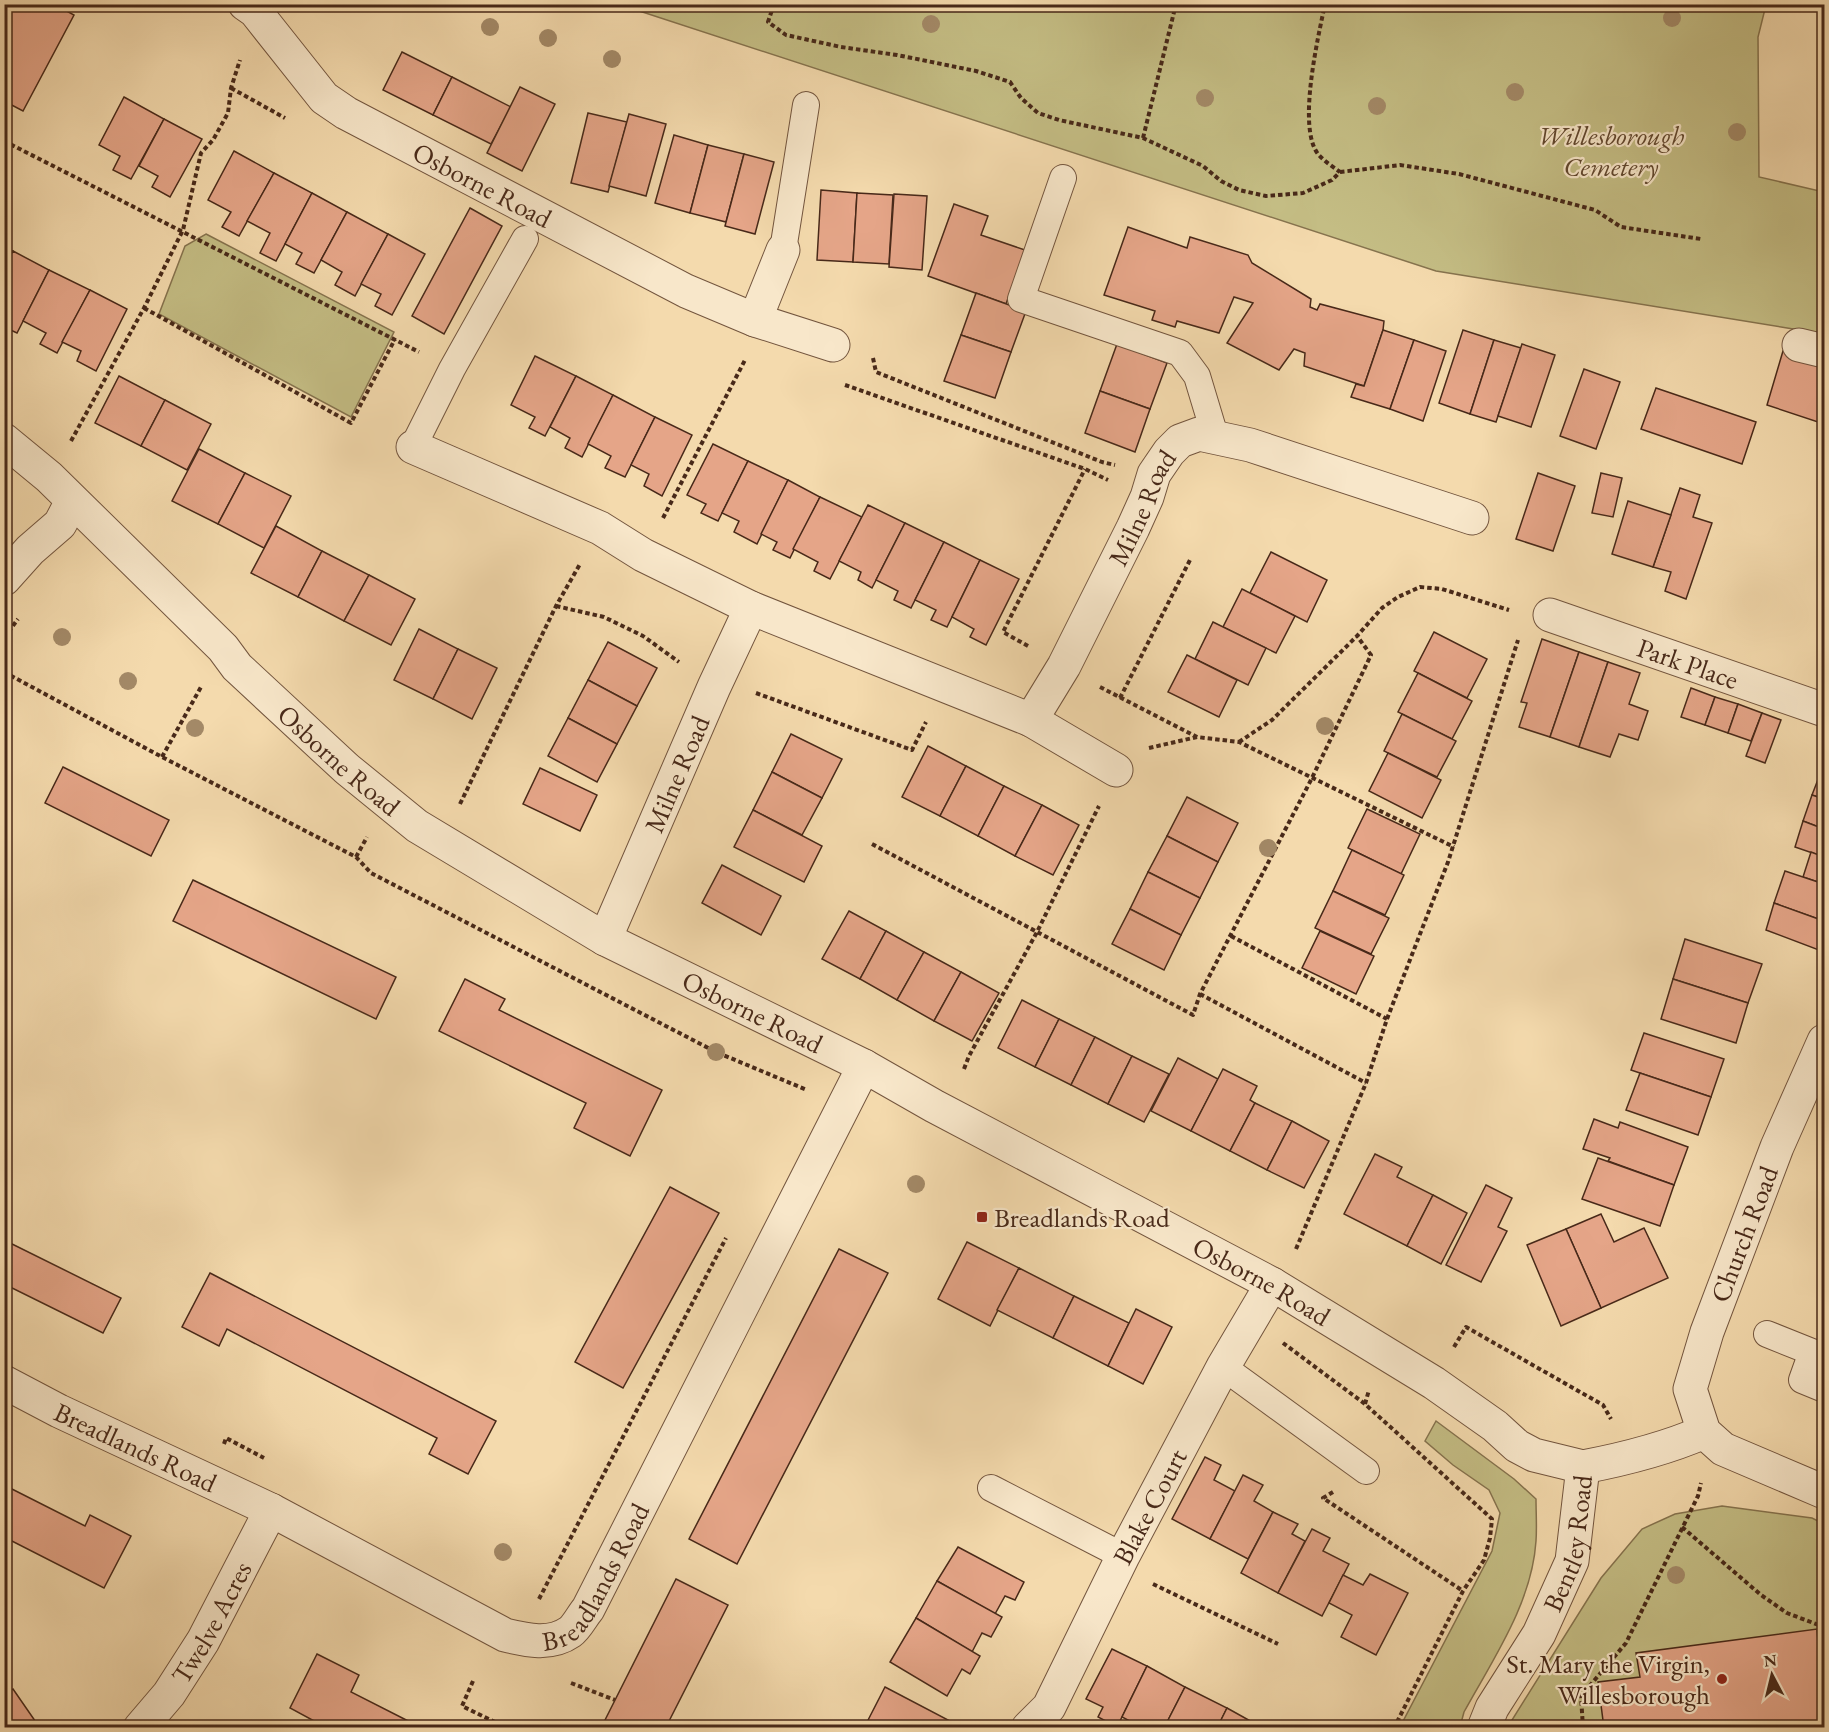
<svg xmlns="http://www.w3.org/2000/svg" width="1829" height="1732" font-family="'EB Garamond',serif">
	<rect width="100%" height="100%" fill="#f4daad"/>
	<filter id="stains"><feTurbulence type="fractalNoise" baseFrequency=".00333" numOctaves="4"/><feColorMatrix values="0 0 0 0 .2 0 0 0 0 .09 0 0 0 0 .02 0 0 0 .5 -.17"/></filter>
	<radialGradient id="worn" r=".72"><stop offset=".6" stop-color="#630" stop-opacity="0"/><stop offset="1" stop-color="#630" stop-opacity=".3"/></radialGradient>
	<!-- green -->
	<g fill="#c4bd84" stroke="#86734e" stroke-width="1.5">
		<polygon points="621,5 1766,5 1758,37 1759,177 1824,192 1824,334 1436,271"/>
		<polygon points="206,234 394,332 351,417 159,314 185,246"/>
		<path d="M 1436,1421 L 1514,1479 L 1536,1499 C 1536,1513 1537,1527 1536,1541 C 1532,1603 1493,1659 1464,1712 L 1460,1727 L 1400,1727 L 1492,1551 L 1500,1513 L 1489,1490 L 1453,1465 L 1425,1441 Z"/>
		<polygon points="1722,1506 1812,1518 1824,1524 1824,1727 1507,1728 1601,1578 1642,1529 1675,1514"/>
	</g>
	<!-- building -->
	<g fill="#e5a588" stroke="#482919" stroke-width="1.5">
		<polygon points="16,4 54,4 74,15 23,111 4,101 4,26"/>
		<polygon points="402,52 452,77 433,115 383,90"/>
		<polygon points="452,77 511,107 491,144 433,115"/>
		<polygon points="520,87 555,104 522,171 487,153"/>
		<polygon points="124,97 164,119 131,179 113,170 120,156 99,145"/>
		<polygon points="588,113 627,122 608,192 571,183"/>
		<polygon points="629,114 666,124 646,196 609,186"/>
		<polygon points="164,119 202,139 170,197 152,187 158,176 139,166"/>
		<polygon points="674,135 708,145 690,213 655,203"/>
		<polygon points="708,145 744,154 726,222 690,213"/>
		<polygon points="234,151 274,173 239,236 222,227 231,212 208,200"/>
		<polygon points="744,154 774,162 755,234 725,226"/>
		<polygon points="274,173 312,193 276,261 260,253 270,233 247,221"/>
		<polygon points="821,190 857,193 853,262 817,260"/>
		<polygon points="312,193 347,212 314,273 296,264 302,253 285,244"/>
		<polygon points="857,193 893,195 889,264 853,262"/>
		<polygon points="894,194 927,196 922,270 889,267"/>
		<polygon points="954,204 988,216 981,235 1025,250 1006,304 928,276"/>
		<polygon points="470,208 502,226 444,334 412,316"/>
		<polygon points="347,212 388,234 355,296 335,285 342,272 321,260"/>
		<polygon points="1128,227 1187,248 1190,237 1248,255 1252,263 1311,299 1310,307 1317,310 1320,304 1384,321 1383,330 1364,386 1304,366 1305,353 1294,349 1279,370 1227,343 1253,303 1234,297 1219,333 1177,321 1175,327 1152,320 1155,311 1104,295"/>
		<polygon points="388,234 425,254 392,315 375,306 381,294 361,284"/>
		<polygon points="4,247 13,251 4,267"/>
		<polygon points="13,251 49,270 17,333 4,327 4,317 7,312 4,310 4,267"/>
		<polygon points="49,270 90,290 57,353 40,344 46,333 23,321"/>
		<polygon points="90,290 127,309 96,371 77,361 81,351 62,342"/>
		<polygon points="976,293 1026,311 1011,352 961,335"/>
		<polygon points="1383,330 1414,340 1390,409 1351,397 1356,384 1364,386"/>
		<polygon points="1463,330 1494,340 1470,414 1439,403"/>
		<polygon points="961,335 1011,352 995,398 944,381"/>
		<polygon points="1414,340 1446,351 1423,421 1390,409"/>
		<polygon points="1494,340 1521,348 1496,422 1470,414"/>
		<polygon points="1117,344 1167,363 1150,409 1100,391"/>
		<polygon points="1522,344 1555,355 1531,427 1498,416"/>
		<polygon points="1783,351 1824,362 1824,424 1767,405"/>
		<polygon points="535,356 576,376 545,436 529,428 535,417 511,405"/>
		<polygon points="1584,369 1620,382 1596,449 1560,436"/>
		<polygon points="119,376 165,400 141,446 95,423"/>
		<polygon points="576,376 613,395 582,457 565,448 570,438 550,427"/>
		<polygon points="1656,388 1756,422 1742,464 1641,429"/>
		<polygon points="1100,391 1150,409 1135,452 1085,433"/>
		<polygon points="613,395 655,417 625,477 605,468 611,456 588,444"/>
		<polygon points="165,400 211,424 187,470 141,446"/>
		<polygon points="655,417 692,435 662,496 644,486 649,474 631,465"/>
		<polygon points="713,444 748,461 718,521 701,513 706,504 687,495"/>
		<polygon points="199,449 245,473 218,524 172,501"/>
		<polygon points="748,461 788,480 757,544 734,532 739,521 722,513"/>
		<polygon points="245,473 291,496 264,548 218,524"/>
		<polygon points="1538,473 1575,486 1553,551 1516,539"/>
		<polygon points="1601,473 1622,478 1613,517 1592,513"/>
		<polygon points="788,480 820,497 790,558 773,550 777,542 761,534"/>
		<polygon points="1680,488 1700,495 1693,517 1712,523 1686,599 1665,591 1671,572 1653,567"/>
		<polygon points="820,497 862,517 830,579 814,571 818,562 793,549"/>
		<polygon points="1628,501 1671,515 1653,567 1612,554"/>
		<polygon points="868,505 905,523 872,588 858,580 861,572 839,561"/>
		<polygon points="905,523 944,542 911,608 894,600 898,591 876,580"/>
		<polygon points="276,526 322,551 298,597 251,573"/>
		<polygon points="944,542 980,560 947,627 931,620 936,610 915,600"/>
		<polygon points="322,551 369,575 344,621 298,597"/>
		<polygon points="1271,552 1327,580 1307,622 1250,593"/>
		<polygon points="980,560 1019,579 986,645 970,637 974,629 952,617"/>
		<polygon points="369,575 415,599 391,645 344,621"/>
		<polygon points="1242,589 1295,616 1276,653 1223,627"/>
		<polygon points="1213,622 1266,648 1248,685 1195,659"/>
		<polygon points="419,629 458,649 433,699 394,680"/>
		<polygon points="1434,632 1487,659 1467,698 1414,671"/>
		<polygon points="1542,639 1579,652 1550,737 1519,727 1527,703 1521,702"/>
		<polygon points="608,642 657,668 637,706 588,680"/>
		<polygon points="458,649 497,668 472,719 433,699"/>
		<polygon points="1579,652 1608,662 1579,747 1550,737"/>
		<polygon points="1187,655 1237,680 1219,717 1168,692"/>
		<polygon points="1608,662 1640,673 1629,704 1648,711 1638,740 1619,734 1610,757 1579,747"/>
		<polygon points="1418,673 1472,701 1452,739 1398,712"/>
		<polygon points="588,680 637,706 617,744 568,718"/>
		<polygon points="1691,688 1715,697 1705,725 1681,717"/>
		<polygon points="1715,697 1738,704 1728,733 1705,725"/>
		<polygon points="1738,704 1762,713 1751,741 1728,733"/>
		<polygon points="1762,713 1781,720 1765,763 1746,756"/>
		<polygon points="1402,714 1456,741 1437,777 1384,751"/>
		<polygon points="568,718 617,744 597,782 548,756"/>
		<polygon points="791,734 842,759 822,798 772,772"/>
		<polygon points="928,746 966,766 940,816 902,797"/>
		<polygon points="1388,753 1441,780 1422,818 1369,791"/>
		<polygon points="966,766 1004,786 978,836 940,816"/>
		<polygon points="63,767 169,820 151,856 45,803"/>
		<polygon points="540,768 597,795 580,831 523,804"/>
		<polygon points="1822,769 1824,770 1824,799 1812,795"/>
		<polygon points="772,772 822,798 802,835 753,810"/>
		<polygon points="1004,786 1042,805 1015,856 978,836"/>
		<polygon points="1812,795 1824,799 1824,829 1803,821"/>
		<polygon points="1187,797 1238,823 1218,862 1167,836"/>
		<polygon points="1042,805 1079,825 1053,875 1015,856"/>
		<polygon points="1367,809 1420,834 1401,874 1348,848"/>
		<polygon points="753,810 822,846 804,882 734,847"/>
		<polygon points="1803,821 1824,829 1824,857 1795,847"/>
		<polygon points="1167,836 1218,862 1200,898 1148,872"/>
		<polygon points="1352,850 1404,875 1385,915 1333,891"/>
		<polygon points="1811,852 1824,857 1824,884 1803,877"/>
		<polygon points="722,865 781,896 761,935 702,903"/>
		<polygon points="1785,871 1824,884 1824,921 1774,903"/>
		<polygon points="1148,872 1200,898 1181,935 1130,909"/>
		<polygon points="193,880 396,977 376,1019 173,921"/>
		<polygon points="1333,891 1389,918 1371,954 1315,928"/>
		<polygon points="1774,903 1824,921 1824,952 1766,930"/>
		<polygon points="1130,909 1181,935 1164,970 1112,944"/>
		<polygon points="849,911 886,931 860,979 822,959"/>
		<polygon points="886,931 924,952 897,1000 860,979"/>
		<polygon points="1320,931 1374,956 1356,994 1302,968"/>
		<polygon points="1685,939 1762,964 1748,1003 1673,979"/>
		<polygon points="924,952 961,972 934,1021 897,1000"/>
		<polygon points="961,972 999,993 972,1041 934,1021"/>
		<polygon points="465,979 505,999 499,1010 662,1090 630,1156 574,1128 586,1103 439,1031"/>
		<polygon points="1673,979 1748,1003 1736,1043 1661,1019"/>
		<polygon points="1022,1000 1059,1019 1035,1067 998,1048"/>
		<polygon points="1059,1019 1095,1037 1071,1085 1035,1067"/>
		<polygon points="1644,1033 1724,1059 1711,1097 1631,1070"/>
		<polygon points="1095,1037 1132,1056 1108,1104 1071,1085"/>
		<polygon points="1132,1056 1169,1074 1144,1122 1108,1104"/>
		<polygon points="1178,1058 1218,1079 1191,1131 1151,1111"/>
		<polygon points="1223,1069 1257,1086 1250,1100 1255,1103 1230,1151 1191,1131"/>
		<polygon points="1640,1073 1711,1097 1698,1135 1626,1110"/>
		<polygon points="1255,1103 1292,1121 1267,1170 1230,1151"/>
		<polygon points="1594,1119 1618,1128 1620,1122 1688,1147 1674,1185 1608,1161 1610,1158 1583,1149"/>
		<polygon points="1292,1121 1329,1141 1304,1188 1267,1170"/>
		<polygon points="1375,1154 1402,1167 1397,1177 1433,1195 1407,1246 1344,1214"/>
		<polygon points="1598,1158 1674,1185 1660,1226 1582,1199"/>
		<polygon points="1486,1185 1512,1198 1498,1227 1507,1231 1481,1282 1446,1265"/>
		<polygon points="670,1187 719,1213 623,1388 575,1362"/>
		<polygon points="1433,1195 1467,1213 1441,1264 1407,1246"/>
		<polygon points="1601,1214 1614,1242 1644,1228 1668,1278 1601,1308 1566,1229"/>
		<polygon points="1566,1229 1601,1308 1561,1326 1527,1245"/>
		<polygon points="4,1240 121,1298 103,1333 4,1284"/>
		<polygon points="967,1242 1019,1268 990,1326 938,1299"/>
		<polygon points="839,1249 888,1273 737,1564 689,1539"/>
		<polygon points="1019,1268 1074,1296 1053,1338 997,1310"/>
		<polygon points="210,1273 496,1421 468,1474 429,1454 437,1438 227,1329 219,1346 182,1327"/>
		<polygon points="1074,1296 1129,1323 1108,1366 1053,1338"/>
		<polygon points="1136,1309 1172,1327 1143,1384 1108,1366"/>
		<polygon points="1205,1457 1221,1465 1214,1480 1235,1491 1210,1539 1172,1519"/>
		<polygon points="1243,1475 1263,1485 1254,1501 1273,1512 1248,1559 1210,1539"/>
		<polygon points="4,1485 85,1526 90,1515 131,1536 104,1588 4,1537"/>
		<polygon points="1273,1512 1298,1524 1292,1534 1305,1541 1278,1593 1241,1573"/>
		<polygon points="1312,1529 1330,1538 1323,1551 1349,1564 1322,1616 1278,1593"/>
		<polygon points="958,1547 1024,1582 1015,1600 1005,1596 995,1614 937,1581"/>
		<polygon points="1370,1574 1408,1593 1376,1655 1341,1637 1352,1615 1329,1603 1343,1575 1363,1585"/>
		<polygon points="676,1579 728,1605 666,1727 601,1728"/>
		<polygon points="937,1581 1002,1617 991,1637 982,1633 972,1652 916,1618"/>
		<polygon points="916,1618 980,1656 970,1674 962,1669 947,1696 890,1662"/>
		<polygon points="1817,1629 1818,1642 1824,1641 1824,1728 1604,1728 1598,1682 1640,1677 1636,1653"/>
		<polygon points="1112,1649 1147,1666 1117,1727 1098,1717 1103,1707 1086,1699"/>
		<polygon points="317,1654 359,1675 351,1692 422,1728 327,1728 290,1708"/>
		<polygon points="1147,1666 1185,1687 1164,1728 1143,1728 1122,1717"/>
		<polygon points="885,1687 950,1721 946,1728 865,1726"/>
		<polygon points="1185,1687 1227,1708 1217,1728 1164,1728"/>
		<polygon points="13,1689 40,1728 4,1728 4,1695"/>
		<polygon points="1227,1708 1263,1728 1217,1728"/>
	</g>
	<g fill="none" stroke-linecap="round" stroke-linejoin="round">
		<!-- service casing -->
		<g stroke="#73553e" stroke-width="28">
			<g id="service">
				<polyline points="1063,178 1021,299 1180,353 1197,376 1216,439"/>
				<polyline points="783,250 806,105"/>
				<polyline points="413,447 452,369 525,239"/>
				<polyline points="1767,1334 1812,1352 1802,1380 1824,1389"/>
				<polyline points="1223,1367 1366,1471"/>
				<polyline points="991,1488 1123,1556"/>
			</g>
		</g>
		<!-- minor casing -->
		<g stroke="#73553e" stroke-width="35">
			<g id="minor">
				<path id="s1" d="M 245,4 L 255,11 L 324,98 L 346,113 L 686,291 L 755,320 L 833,345"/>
				<polyline points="755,320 783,250"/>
				<polyline points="1799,345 1824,351"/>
				<path id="s2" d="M 4,440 L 49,477 L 223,648 L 237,667 L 347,769 L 417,826 L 605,939 L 864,1066 L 934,1106 L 1272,1284 L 1434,1383 L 1495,1426 L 1517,1446 L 1534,1455 L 1583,1467"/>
				<polyline points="413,447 600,528 643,555 751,608 1031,720 1116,770"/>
				<polyline points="4,579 30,550 60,524 72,501"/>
				<path id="s3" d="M 1550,615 L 1824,710"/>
				<path id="s4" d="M 1031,720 L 1064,666 L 1133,528 L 1147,497 L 1154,474 L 1169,452 L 1180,441 L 1199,434 L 1250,445 L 1472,518"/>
				<path id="s5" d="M 605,939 L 714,687 L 751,608"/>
				<path id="s6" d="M 4,1382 L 59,1411 L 271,1510 L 505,1635 C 526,1640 550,1646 570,1632 C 577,1627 582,1616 588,1609 L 864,1066"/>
				<path id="s7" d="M 140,1728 L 169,1694 L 203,1641 L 271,1510"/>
				<path id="s8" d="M 1028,1728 L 1049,1707 L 1123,1556 L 1223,1367 L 1272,1284"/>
				<path id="s9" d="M 1484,1728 L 1492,1708 L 1539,1634 L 1572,1561 L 1583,1467 C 1625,1459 1665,1449 1704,1432"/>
			</g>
		</g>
		<!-- tertiary casing -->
		<g stroke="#73553e" stroke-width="35">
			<polyline id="tertiary" points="1824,1041 1777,1147 1707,1332 1690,1389 1704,1432 1723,1449 1824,1492"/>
		</g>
		<!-- path -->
		<g stroke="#482919" stroke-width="4" stroke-dasharray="4.5 3" stroke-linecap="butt">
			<path d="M 774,4 L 768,22 L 786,35 L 841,47 L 897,55 L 976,71 L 1010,82 L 1021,98 L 1038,113 L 1059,120 L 1143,138 L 1203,166 L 1221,181 L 1239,190 L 1266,196 L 1303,193 L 1332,180 L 1340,172 C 1333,167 1324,161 1318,154 C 1297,127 1318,38 1325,4"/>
			<polyline points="231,88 285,118"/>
			<polyline points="1143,138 1176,4"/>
			<polyline points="4,141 419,352"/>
			<polyline points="1340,172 1400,165 1459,174 1595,210 1621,227 1701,239"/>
			<polyline points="144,308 351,423 395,339"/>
			<polyline points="873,358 876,372 1102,462 1115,465"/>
			<polyline points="845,385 1085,469 1108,480"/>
			<polyline points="71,441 144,308 183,230 201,153 213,140 228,113 231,88 240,60"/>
			<polyline points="663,518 745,360"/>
			<polyline points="556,606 604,617 643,636 679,662"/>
			<polyline points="4,638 18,619"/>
			<polyline points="1028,646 1003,632 1085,469"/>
			<polyline points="4,672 162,757 356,857 371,873 716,1052 807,1090"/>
			<polyline points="1100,687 1197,737"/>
			<polyline points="756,693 912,750 926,722"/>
			<polyline points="1120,698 1190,560"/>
			<polyline points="1239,742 1272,720 1357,636 1382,608 1398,597 1420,587 1442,589 1509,610"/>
			<polyline points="1149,748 1197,737 1239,742 1454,847"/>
			<polyline points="162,757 201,687"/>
			<polyline points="460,804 556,606 580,564"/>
			<polyline points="872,844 1193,1015 1200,994 1312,778 1371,655 1357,636"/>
			<polyline points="356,857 367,837"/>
			<polyline points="1231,936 1387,1019"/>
			<polyline points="1200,994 1366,1083"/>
			<polyline points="964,1069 969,1056 1037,932 1099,806"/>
			<polyline points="1296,1249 1366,1083 1387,1019 1448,862 1518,640"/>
			<polyline points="1283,1343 1365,1404 1492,1519 1490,1538 1484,1560 1463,1591 1394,1728"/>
			<polyline points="1454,1347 1466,1327 1603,1405 1611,1419"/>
			<polyline points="1365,1404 1369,1390"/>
			<polyline points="224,1444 226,1438 264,1458"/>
			<polyline points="1333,1492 1323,1498 1463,1591"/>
			<polyline points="1682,1527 1761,1595 1787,1613 1824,1627"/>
			<polyline points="1153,1584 1278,1644"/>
			<polyline points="539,1599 726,1238"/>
			<polyline points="473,1681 462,1706 507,1728"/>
			<polyline points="571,1683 615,1700"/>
			<polyline points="666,1727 667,1728"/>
			<polyline points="1583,1728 1581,1696 1626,1643 1698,1496 1701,1483"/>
		</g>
		<!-- service -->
		<use href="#service" stroke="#f8e7ca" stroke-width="26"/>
		<!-- minor -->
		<use href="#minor" stroke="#f8e7ca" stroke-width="33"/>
		<!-- tertiary -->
		<use href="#tertiary" stroke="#f8e7ca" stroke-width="33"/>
	</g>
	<!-- trees -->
	<g fill="#a38967">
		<circle cx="1672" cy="18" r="9"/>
		<circle cx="931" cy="24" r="9"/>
		<circle cx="490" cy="27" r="9"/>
		<circle cx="548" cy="38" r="9"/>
		<circle cx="612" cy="59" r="9"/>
		<circle cx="1515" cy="92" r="9"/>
		<circle cx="1205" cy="98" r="9"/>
		<circle cx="1377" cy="106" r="9"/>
		<circle cx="1737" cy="132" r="9"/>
		<circle cx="62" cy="637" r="9"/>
		<circle cx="128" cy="681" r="9"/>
		<circle cx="1325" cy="726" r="9"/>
		<circle cx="195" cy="728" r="9"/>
		<circle cx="1268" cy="848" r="9"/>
		<circle cx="716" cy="1052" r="9"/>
		<circle cx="916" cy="1184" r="9"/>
		<circle cx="503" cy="1552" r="9"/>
		<circle cx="1676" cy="1575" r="9"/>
	</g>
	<!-- markers -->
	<g fill="#8f2418" stroke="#f8e7ca" stroke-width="2">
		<rect x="976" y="1211" width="12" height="12" rx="3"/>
		<circle cx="1722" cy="1679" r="6"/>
	</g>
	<g text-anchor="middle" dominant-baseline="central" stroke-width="4.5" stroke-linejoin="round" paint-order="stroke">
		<!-- park labels -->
		<g font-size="27" font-style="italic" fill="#61472e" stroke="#f8e7ca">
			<text x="1611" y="135">Willesborough<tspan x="1611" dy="31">Cemetery</tspan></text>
		</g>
		<!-- street labels -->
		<g font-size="27" fill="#482919" stroke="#f8e7ca">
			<text stroke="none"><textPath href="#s1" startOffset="304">Osborne Road</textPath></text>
			<text stroke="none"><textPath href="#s4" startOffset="240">Milne Road</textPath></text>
			<text stroke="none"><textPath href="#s3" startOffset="146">Park Place</textPath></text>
			<text stroke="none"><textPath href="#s2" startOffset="464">Osborne Road</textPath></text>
			<text stroke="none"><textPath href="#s5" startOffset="180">Milne Road</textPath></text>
			<text stroke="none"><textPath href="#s2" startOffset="950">Osborne Road</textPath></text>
			<text transform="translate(1744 1234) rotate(-69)">Church Road</text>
			<text stroke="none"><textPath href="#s2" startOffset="1526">Osborne Road</textPath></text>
			<text stroke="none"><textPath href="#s6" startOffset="147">Breadlands Road</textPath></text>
			<text stroke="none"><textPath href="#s8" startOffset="254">Blake Court</textPath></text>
			<text stroke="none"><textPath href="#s9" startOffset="206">Bentley Road</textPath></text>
			<text stroke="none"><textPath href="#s6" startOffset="687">Breadlands Road</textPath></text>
			<text stroke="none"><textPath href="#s7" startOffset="128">Twelve Acres</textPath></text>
		</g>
		<!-- poi labels -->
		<g font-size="27" fill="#482919" stroke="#f8e7ca" text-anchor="start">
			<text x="994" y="1217">Breadlands Road</text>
			<text x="1710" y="1663" text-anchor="end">St. Mary the Virgin,<tspan x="1710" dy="31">Willesborough</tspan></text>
		</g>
	</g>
	<!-- margin -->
	<rect width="1829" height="1732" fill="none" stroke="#f4daad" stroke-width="24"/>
	<rect x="6" y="6" width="1817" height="1720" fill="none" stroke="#482919" stroke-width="3"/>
	<rect x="12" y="12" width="1805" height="1708" fill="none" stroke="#482919" stroke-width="1.5"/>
	<!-- north arrow -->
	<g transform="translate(1772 1675) rotate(353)" stroke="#f8e7ca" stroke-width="4.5" paint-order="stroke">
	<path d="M0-4.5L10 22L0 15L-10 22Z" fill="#482919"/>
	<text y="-9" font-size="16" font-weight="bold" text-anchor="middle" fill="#482919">N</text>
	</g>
	<rect width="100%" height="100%" filter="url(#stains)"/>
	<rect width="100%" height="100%" fill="url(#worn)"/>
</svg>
